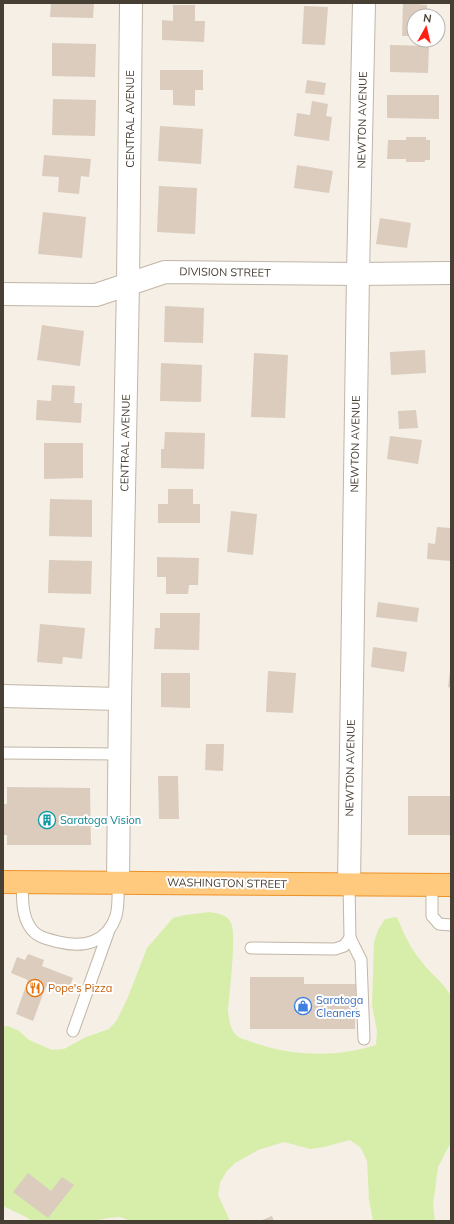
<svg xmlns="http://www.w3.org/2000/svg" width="454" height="1224" font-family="Mulish,sans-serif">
	<rect width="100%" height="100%" fill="#f5efe6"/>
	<!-- green -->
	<path fill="#d6eeaa" d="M 210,912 C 219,914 227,914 231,923 C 237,933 229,996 228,1011 C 229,1019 230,1030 237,1036 C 241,1039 247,1040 252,1042 C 291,1056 336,1058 376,1045 L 377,1031 L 372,1005 L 374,942 L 378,930 L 385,919 L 397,917 C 404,934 409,946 421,961 C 430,973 443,982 451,996 L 451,1142 L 438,1167 L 433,1205 L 435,1221 L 373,1221 L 369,1200 L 367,1161 L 361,1148 L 350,1140 L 324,1147 L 310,1149 L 284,1142 L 258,1150 L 235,1163 L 226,1172 L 220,1183 L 218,1195 L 230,1221 L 131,1221 L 120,1217 L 108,1218 L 94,1221 L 32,1221 L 26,1217 L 3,1206 L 3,1027 L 8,1026 L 19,1031 L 29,1040 L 52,1050 L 64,1049 L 86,1037 L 109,1029 L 117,1020 L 128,997 L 147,948 L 173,918 L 185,915 Z"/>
	<!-- building -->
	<g fill="#dbccbd">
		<polygon points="51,3 94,3 93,18 50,17"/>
		<polygon points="403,3 417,3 417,4 427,5 427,16 414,16 414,36 402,36"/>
		<polygon points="173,5 195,5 195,21 205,21 204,42 162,40 162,20 173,21"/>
		<polygon points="304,6 328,7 325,45 302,44"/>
		<polygon points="52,43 96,44 95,77 52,76"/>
		<polygon points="390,45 429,46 428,73 390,72"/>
		<polygon points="160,70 203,70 203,90 195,90 195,106 173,105 173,90 160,90"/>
		<polygon points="307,80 326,83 324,95 305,93"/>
		<polygon points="387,95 439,95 439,119 387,118"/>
		<polygon points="53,99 96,100 95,136 52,135"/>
		<polygon points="312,101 328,104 326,116 332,117 329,141 294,136 297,113 310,115"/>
		<polygon points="160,126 203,129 201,164 158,161"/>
		<polygon points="406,137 426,137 426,140 430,140 430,160 425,160 425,162 406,162 406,159 387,159 388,140 406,140"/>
		<polygon points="44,155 91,159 89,177 81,176 79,194 58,192 59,177 42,176"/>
		<polygon points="297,165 333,171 329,193 294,188"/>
		<polygon points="159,186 197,188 195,234 157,232"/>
		<polygon points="43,212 86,217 82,258 38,254"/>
		<polygon points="380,218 411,223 407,248 376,244"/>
		<polygon points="165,306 204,308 203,343 164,342"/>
		<polygon points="42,325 84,331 80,366 37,360"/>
		<polygon points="425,350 426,373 391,375 390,352"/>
		<polygon points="254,353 288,355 285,418 251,417"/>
		<polygon points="161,363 202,365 201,402 160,401"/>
		<polygon points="52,385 75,386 74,403 82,403 81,423 36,420 37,400 51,401"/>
		<polygon points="416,410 418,428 399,429 398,411"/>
		<polygon points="165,432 205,433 204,469 161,468 161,449 164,449"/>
		<polygon points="390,436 422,440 418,464 387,459"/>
		<polygon points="44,443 83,443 83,478 44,479"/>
		<polygon points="168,489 193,489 193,504 200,504 200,523 158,523 158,504 168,504"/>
		<polygon points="50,499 92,500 92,537 49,536"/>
		<polygon points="231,511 257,514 253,555 227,552"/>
		<polygon points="437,527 451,528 451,561 427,559 428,543 435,544"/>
		<polygon points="157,557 199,558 198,585 189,585 188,594 166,594 166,577 157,577"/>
		<polygon points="49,560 92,561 91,594 48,593"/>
		<polygon points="378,602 419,608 417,622 376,617"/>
		<polygon points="160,613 200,613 199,650 154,649 155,628 160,628"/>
		<polygon points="40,624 85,628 82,659 63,657 62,664 37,662"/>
		<polygon points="373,647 407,652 404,672 371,667"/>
		<polygon points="268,671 296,673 293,713 266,712"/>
		<polygon points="450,671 451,671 451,688 448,687"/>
		<polygon points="161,673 190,673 190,708 161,707"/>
		<polygon points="206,744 224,744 223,771 205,770"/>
		<polygon points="158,776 178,776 179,819 159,819"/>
		<polygon points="7,787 90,788 91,845 7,845 7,835 3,835 3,804 7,804"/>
		<rect x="408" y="796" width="43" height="39"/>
		<polygon points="28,954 44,960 42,966 73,978 67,994 46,986 33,1021 16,1014 28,980 11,973 17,957 25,960"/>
		<polygon points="250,977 304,977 304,984 356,984 355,1029 250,1029"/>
		<polygon points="28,1173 51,1191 62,1177 74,1185 48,1218 13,1192"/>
		<polygon points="272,1216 274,1221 260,1221"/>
	</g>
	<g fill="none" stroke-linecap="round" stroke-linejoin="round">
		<!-- service casing -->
		<g stroke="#c1b6a7" stroke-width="13">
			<g id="service">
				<polyline points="3,753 119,754"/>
				<path d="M 22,882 C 23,896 21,914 30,927 C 36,937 47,939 59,942 C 83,948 107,943 116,916 C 119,905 118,893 118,882"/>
				<polyline points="432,885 432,916 439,924 451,925"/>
				<polyline points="350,938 361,960 364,1039"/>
				<polyline points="251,948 335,949 344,946 350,938 349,884"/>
				<polyline points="73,1031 108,933"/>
			</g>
		</g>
		<!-- minor casing -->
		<g stroke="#c1b6a7" stroke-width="24">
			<g id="minor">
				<polyline points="3,696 120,699"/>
				<polyline points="118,882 120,699 128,284 131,3"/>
				<polyline points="349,884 358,274 364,3"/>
			</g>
		</g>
		<!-- tertiary casing -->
		<g stroke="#c1b6a7" stroke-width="24">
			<polyline id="tertiary" points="3,294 96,295 165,272 358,274 451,273"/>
		</g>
		<!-- trunk casing -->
		<g stroke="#ef9125" stroke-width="24">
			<polyline id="trunk" points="3,882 451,885"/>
		</g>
		<!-- service -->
		<use href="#service" stroke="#fff" stroke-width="11"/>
		<!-- minor -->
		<use href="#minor" stroke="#fff" stroke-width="22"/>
		<!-- tertiary -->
		<use href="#tertiary" stroke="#fff" stroke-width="22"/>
		<!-- trunk -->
		<use href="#trunk" stroke="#ffca7e" stroke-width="22"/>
	</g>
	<!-- icons -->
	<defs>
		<g id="building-ring" transform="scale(0.9)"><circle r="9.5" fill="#fff" stroke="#0f9aa8" stroke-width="1.5"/><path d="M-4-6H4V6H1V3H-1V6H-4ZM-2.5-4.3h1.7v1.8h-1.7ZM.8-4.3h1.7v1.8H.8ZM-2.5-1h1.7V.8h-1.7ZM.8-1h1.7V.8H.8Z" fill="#0f9aa8"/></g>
		<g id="restaurant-ring" transform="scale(0.9)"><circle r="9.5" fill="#fff" stroke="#e8710a" stroke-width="1.5"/><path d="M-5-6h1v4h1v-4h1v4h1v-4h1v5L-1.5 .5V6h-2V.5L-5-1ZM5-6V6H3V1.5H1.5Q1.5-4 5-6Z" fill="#e8710a"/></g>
		<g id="shop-ring" transform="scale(0.9)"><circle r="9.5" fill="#fff" stroke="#3f7fe0" stroke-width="1.5"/><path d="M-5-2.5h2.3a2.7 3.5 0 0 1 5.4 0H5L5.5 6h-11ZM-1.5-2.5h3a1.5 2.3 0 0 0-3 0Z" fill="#3f7fe0"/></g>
	</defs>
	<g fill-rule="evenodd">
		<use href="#building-ring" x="47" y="820"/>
		<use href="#restaurant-ring" x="35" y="988"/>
		<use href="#shop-ring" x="303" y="1006"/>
	</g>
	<g text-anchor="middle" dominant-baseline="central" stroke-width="4" stroke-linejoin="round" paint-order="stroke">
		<!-- street labels -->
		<g font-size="11" fill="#483f34" stroke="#fff">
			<text transform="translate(130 119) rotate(-90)">CENTRAL AVENUE</text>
			<text transform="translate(362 120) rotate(-89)">NEWTON AVENUE</text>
			<text transform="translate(225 272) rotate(1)">DIVISION STREET</text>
			<text transform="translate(125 443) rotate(-89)">CENTRAL AVENUE</text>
			<text transform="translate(355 444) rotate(-89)">NEWTON AVENUE</text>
			<text transform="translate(350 768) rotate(-89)">NEWTON AVENUE</text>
			<text transform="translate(227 883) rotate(1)">WASHINGTON STREET</text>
		</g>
		<!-- culture labels -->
		<g font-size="11" fill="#0d838f" stroke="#fff" text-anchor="start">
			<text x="60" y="820">Saratoga Vision</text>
		</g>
		<!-- food labels -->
		<g font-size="11" fill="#c56008" stroke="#fff" text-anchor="start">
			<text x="48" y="988">Pope's Pizza</text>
		</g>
		<!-- shop labels -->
		<g font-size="11" fill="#366cbe" stroke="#fff" text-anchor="start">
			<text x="316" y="1000">Saratoga<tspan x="316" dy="13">Cleaners</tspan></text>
		</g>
	</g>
	<!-- border -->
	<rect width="454" height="1224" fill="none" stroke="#483f34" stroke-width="8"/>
	<!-- north arrow -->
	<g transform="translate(426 28) rotate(8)"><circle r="19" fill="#ffffff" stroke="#b6b2ae"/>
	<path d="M0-3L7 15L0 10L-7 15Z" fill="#ff1f13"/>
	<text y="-6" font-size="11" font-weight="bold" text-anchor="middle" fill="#483f34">N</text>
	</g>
</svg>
